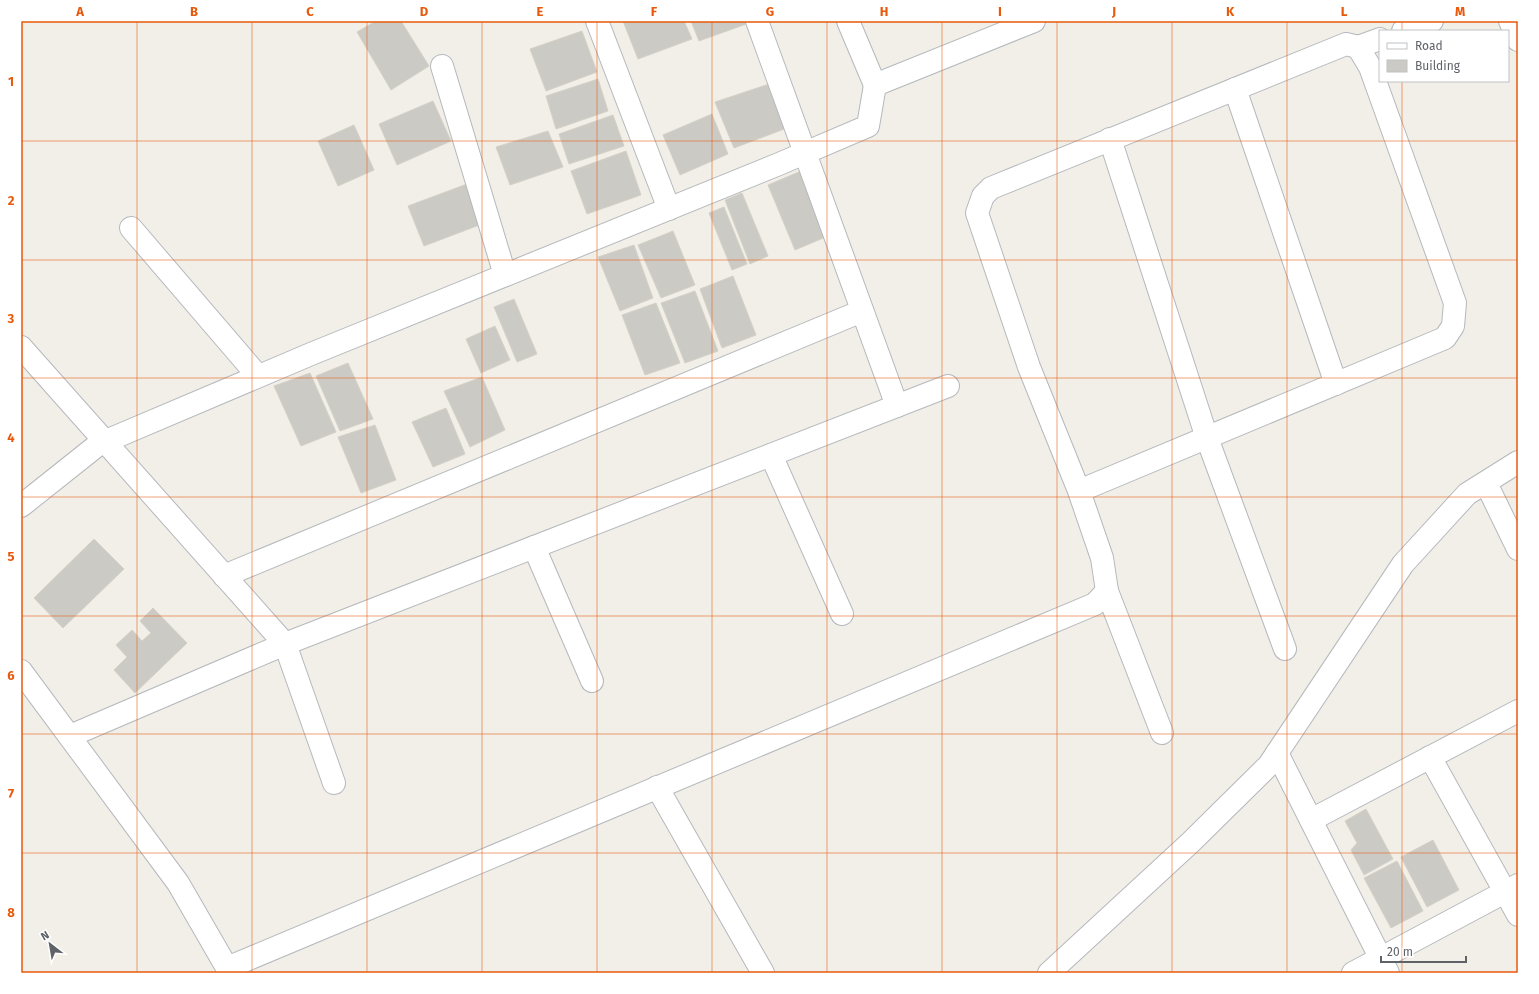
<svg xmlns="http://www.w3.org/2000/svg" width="1539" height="994" font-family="'Fira Sans',sans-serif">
	<rect width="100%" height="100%" fill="#f1efe8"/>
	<!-- building -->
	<g fill="#cccac5" stroke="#d6d1c6">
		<polygon points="376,21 401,21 429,66 391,90 357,32"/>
		<polygon points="623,21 684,21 692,39 638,59"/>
		<polygon points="691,21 751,21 752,22 699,41"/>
		<polygon points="582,31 597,72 546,91 530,49"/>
		<polygon points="598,79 608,111 556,129 546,96"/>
		<polygon points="769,84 787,128 734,148 715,102"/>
		<polygon points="433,101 451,141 397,165 379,124"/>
		<polygon points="712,114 728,154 680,175 663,135"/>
		<polygon points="613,115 624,146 569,164 559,134"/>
		<polygon points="354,125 374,170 338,186 318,141"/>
		<polygon points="548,131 563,167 510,185 496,147"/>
		<polygon points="626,151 641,195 587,214 571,171"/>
		<polygon points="801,171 828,236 795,250 768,185"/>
		<polygon points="467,184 482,224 424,246 408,206"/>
		<polygon points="742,193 768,256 750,264 725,200"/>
		<polygon points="724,207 747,264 732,270 709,213"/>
		<polygon points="673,231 695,285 661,298 638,245"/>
		<polygon points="634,245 653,298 620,311 598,257"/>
		<polygon points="733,276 756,335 722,348 700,289"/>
		<polygon points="695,291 718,351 685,363 661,303"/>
		<polygon points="514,299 537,354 517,362 494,307"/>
		<polygon points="656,303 680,363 645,375 622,315"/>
		<polygon points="495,326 510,360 481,373 466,339"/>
		<polygon points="348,363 373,419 340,431 316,376"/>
		<polygon points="310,373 336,432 301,446 274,386"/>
		<polygon points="482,377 505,430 470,447 444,391"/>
		<polygon points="446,408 465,454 433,467 412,422"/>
		<polygon points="375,425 396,480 361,493 338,437"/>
		<polygon points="94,539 124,569 63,628 34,598"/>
		<polygon points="153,608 187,643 135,693 114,670 127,657 116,645 132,630 142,641 151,633 140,621"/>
		<polygon points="1366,809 1393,859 1364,875 1351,850 1357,843 1345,821"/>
		<polygon points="1433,840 1459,890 1427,907 1401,857"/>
		<polygon points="1397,861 1423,911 1391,928 1364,878"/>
	</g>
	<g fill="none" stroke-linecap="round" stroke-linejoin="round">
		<!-- minor casing -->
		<g stroke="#b5b8bc" stroke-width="24">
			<g id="minor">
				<polyline points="597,21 669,209"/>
				<polyline points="757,21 897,406"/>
				<polyline points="848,21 875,85"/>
				<polyline points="1510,21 1518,40"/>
				<polyline points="1403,31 1432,21"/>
				<polyline points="1358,47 1380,39"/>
				<polyline points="442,66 505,275"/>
				<polyline points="1235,89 1336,384"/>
				<polyline points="1110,139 1207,438 1285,649"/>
				<polyline points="131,228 258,376"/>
				<polyline points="21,347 285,644 334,783"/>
				<polyline points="771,455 842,614"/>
				<polyline points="1486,483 1518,549"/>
				<polyline points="21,506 99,444 311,354 779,164 868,126 875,85 1034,21"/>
				<polyline points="534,547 592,681"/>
				<polyline points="224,576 862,311"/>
				<polyline points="1107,591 1162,733"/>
				<polyline points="21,671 178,883 230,973"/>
				<polyline points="70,736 285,644 948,386"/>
				<polyline points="1277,753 1388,973"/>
				<polyline points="1430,757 1518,915"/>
				<polyline points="657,787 763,973"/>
				<polyline points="1311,820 1518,711"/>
				<polyline points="227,968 1095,604 1107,591 1102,558 1079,491 1029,367 977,213 983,196 991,188 1346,44 1358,47 1370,67 1455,303 1453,326 1445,338 1079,491"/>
				<polyline points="1049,973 1191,842 1269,765 1403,564 1467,494 1518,462"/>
				<polyline points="1353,973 1518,885"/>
			</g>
		</g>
		<!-- minor -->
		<use href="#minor" stroke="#fff" stroke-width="22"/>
	</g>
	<!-- grid -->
	<path fill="none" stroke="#e8590c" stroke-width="1" stroke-opacity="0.55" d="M 137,21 L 137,973M 252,21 L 252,973M 367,21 L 367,973M 482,21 L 482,973M 597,21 L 597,973M 712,21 L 712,973M 827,21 L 827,973M 942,21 L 942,973M 1057,21 L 1057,973M 1172,21 L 1172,973M 1287,21 L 1287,973M 1402,21 L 1402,31M 1402,81 L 1402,973M 21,141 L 1518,141M 21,260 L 1518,260M 21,378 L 1518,378M 21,497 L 1518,497M 21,616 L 1518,616M 21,734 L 1518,734M 21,853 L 1518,853"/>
	<!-- border -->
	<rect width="1539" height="994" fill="none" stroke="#ffffff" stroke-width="44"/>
	<!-- legend -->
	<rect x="1379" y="30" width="130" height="52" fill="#ffffff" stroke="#bfc1c3"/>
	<rect x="1387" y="43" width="20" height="6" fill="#ffffff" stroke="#bfc1c3"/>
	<text x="1415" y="50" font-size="12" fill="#5f6368">Road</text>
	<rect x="1387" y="60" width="20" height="12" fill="#cccac5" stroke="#bfc1c3"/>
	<text x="1415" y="70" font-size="12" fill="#5f6368">Building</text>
	<!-- north arrow -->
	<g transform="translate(50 944) rotate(329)" stroke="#ffffff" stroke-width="3" paint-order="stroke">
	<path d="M0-3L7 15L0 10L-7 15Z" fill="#5f6368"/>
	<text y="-6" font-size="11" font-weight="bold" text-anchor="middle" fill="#5f6368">N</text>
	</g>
	<!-- scale -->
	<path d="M1381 956v6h85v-6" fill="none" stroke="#5f6368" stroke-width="2"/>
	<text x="1387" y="956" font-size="12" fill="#5f6368" stroke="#ffffff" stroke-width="3" paint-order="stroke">20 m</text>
	<rect x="22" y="22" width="1495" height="950" fill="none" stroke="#e8590c" stroke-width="1.5"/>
	<g font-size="13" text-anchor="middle" font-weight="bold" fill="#e8590c">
		<text x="80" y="16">A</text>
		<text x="194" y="16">B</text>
		<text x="310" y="16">C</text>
		<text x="424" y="16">D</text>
		<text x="540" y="16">E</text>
		<text x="654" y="16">F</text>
		<text x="770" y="16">G</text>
		<text x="884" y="16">H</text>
		<text x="1000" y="16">I</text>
		<text x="1114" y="16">J</text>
		<text x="1230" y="16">K</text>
		<text x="1344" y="16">L</text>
		<text x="1460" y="16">M</text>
		<text x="11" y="86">1</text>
		<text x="11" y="205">2</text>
		<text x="11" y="323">3</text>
		<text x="11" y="442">4</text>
		<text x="11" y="561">5</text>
		<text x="11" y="680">6</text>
		<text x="11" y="798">7</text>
		<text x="11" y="917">8</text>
	</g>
</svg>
